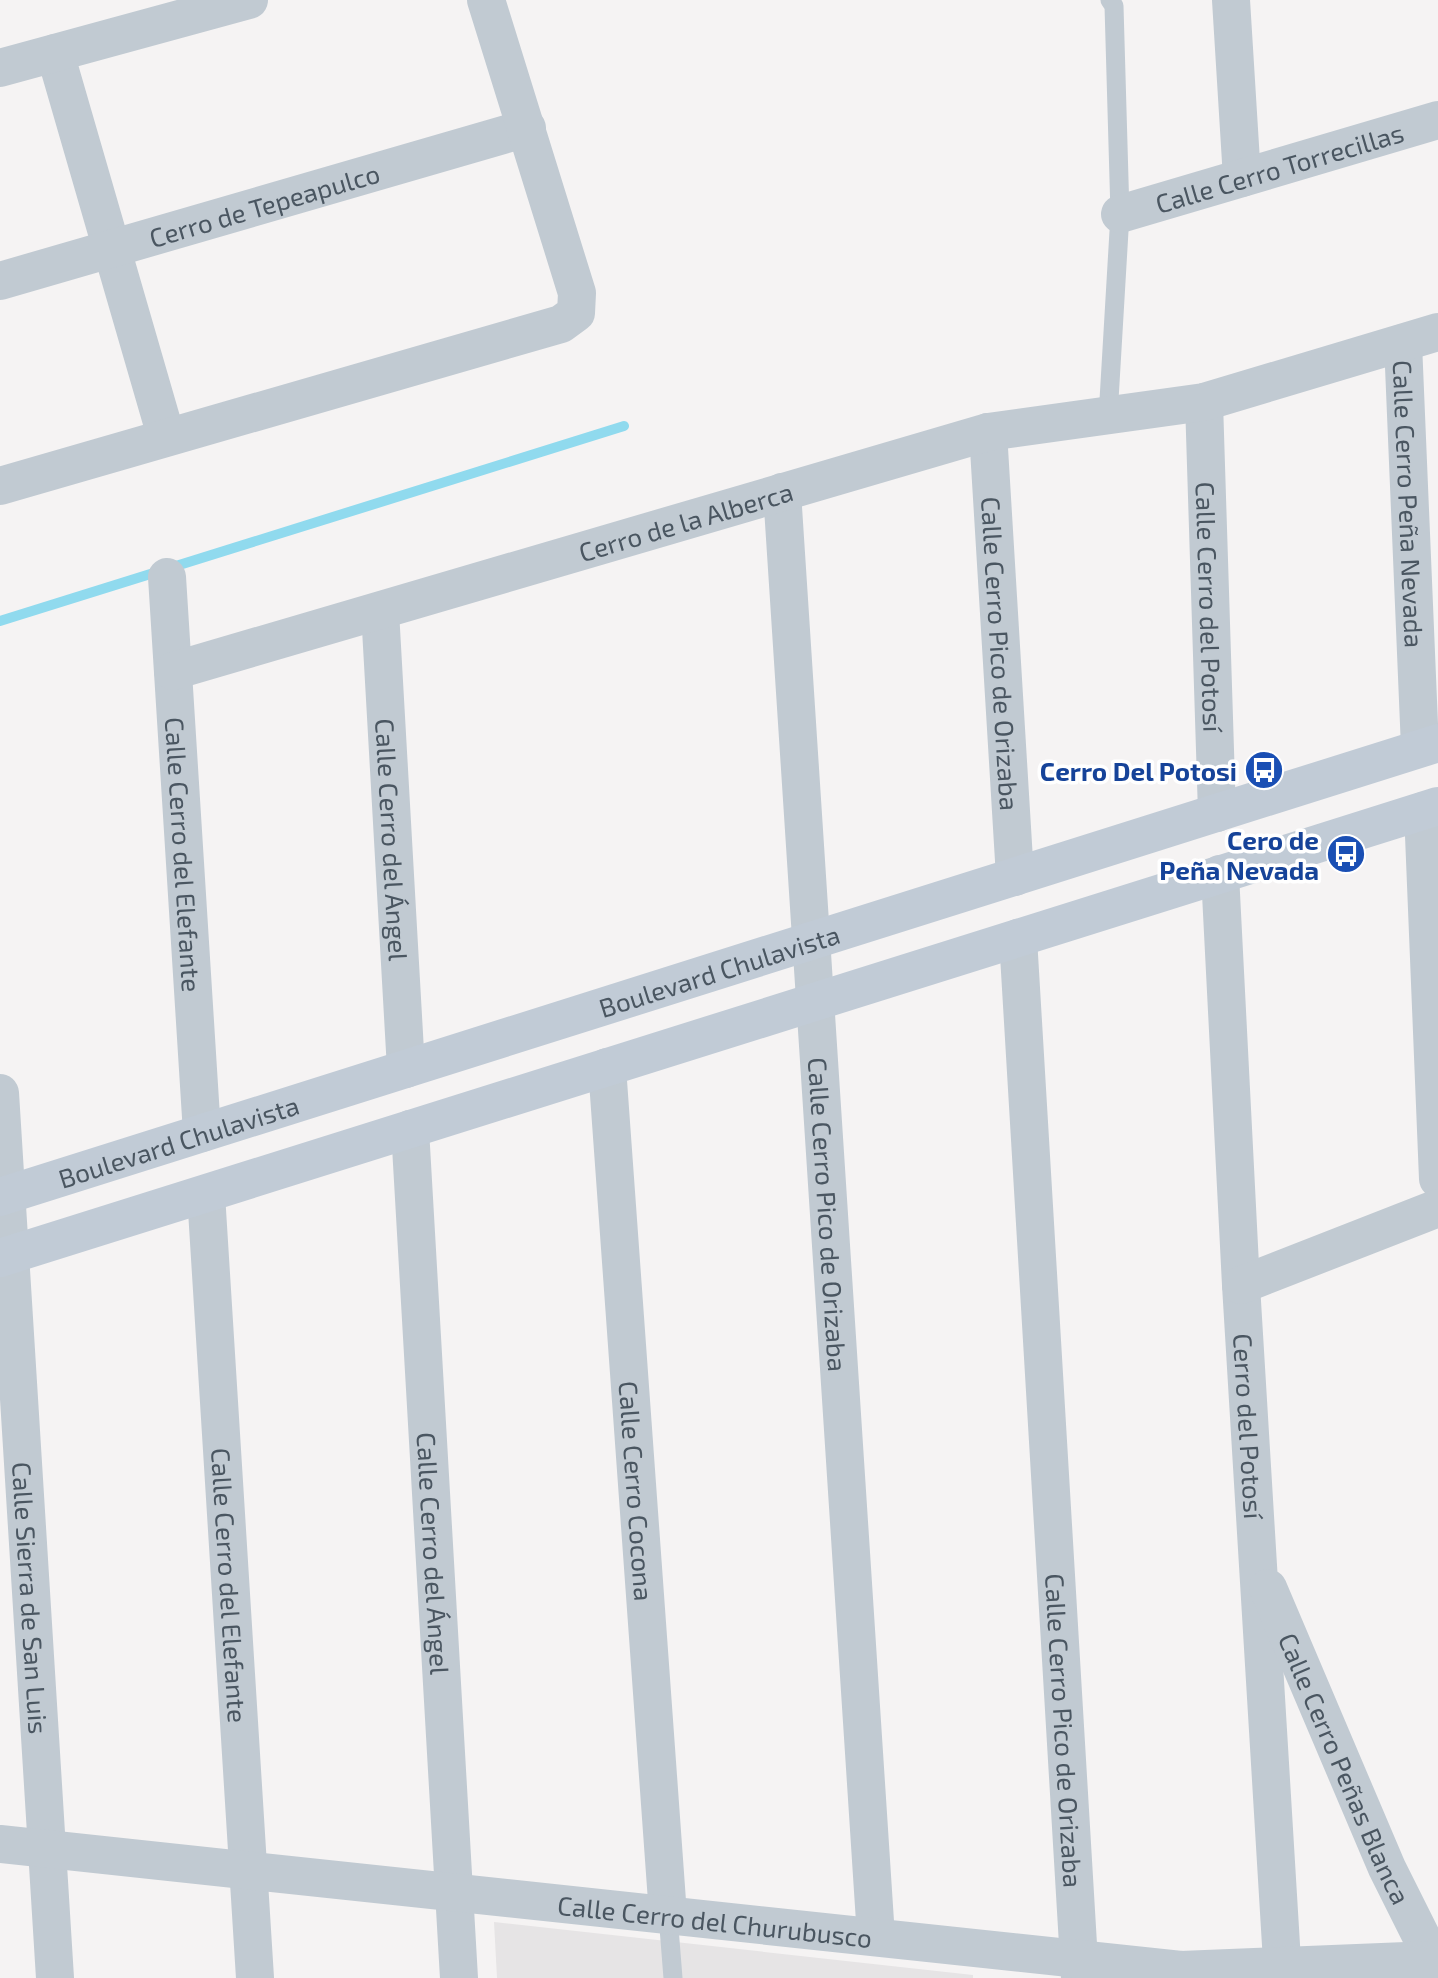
<svg xmlns="http://www.w3.org/2000/svg" width="1438" height="1978" font-family="'Exo 2',sans-serif">
	<rect width="100%" height="100%" fill="#f5f3f3"/>
	<!-- education -->
	<polygon fill="#e6e4e5" points="494,1922 973,1975 973,1978 497,1978"/>
	<g fill="none" stroke-linecap="round" stroke-linejoin="round">
		<!-- stream -->
		<polyline stroke="#90daee" stroke-width="10" points="0,621 624,426"/>
		<!-- lane -->
		<g stroke="#c1cad2" stroke-width="19">
			<polyline points="1108,417 1120,214 1114,6 1110,0"/>
			<polyline points="668,1915 673,1978"/>
		</g>
		<!-- street -->
		<g stroke="#c1cad2" stroke-width="38">
			<polyline points="1231,0 1242,178"/>
			<polyline points="55,53 166,436"/>
			<polyline points="0,68 249,0"/>
			<path id="s1" d="M 1120,214 L 1438,120"/>
			<path id="s2" d="M 0,281 L 527,128"/>
			<path id="s3" d="M 1403,343 L 1420,748"/>
			<path id="s4" d="M 1204,402 L 1217,813"/>
			<path id="s5" d="M 988,432 L 1015,877"/>
			<polyline points="0,486 561,324 576,313 577,293 486,0"/>
			<path id="s6" d="M 782,492 L 876,1937"/>
			<path id="s7" d="M 167,577 L 202,1133"/>
			<path id="s8" d="M 380,611 L 406,1069"/>
			<path id="s9" d="M 173,671 L 988,432 L 1204,402 L 1438,332"/>
			<polyline points="1423,811 1438,1179"/>
			<path id="s10" d="M 1220,874 L 1241,1285 L 1283,1978"/>
			<path id="s11" d="M 1018,938 L 1080,1978"/>
			<path id="s12" d="M 607,1067 L 668,1915"/>
			<path id="s13" d="M 0,1093 L 55,1978"/>
			<path id="s14" d="M 410,1129 L 459,1978"/>
			<path id="s15" d="M 206,1194 L 255,1978"/>
			<polyline points="1241,1285 1438,1208"/>
			<path id="s16" d="M 1268,1588 L 1387,1868 L 1438,1970"/>
			<path id="s17" d="M 0,1844 L 1181,1970 L 1431,1960"/>
		</g>
		<!-- secondary -->
		<g stroke="#c1cbd6" stroke-width="38">
			<path id="s18" d="M 0,1197 L 1438,743"/>
			<polyline points="0,1258 1438,806"/>
		</g>
	</g>
	<!-- icons -->
	<defs>
		<g id="bus-disc" transform="scale(2.0125)"><circle r="9.5" fill="#1a4fb4" stroke="#fff"/><path d="M-5-6H5V4H4V6H2V4H-2V6H-4V4H-5ZM-3.5-4V0h7V-4ZM-3.5 1.2v1.5H-2V1.2ZM2 1.2v1.5H3.5V1.2Z" fill="#fff"/></g>
	</defs>
	<g fill-rule="evenodd">
		<use href="#bus-disc" x="1264" y="770"/>
		<use href="#bus-disc" x="1346" y="854"/>
	</g>
	<g text-anchor="middle" dominant-baseline="central" stroke-width="7" stroke-linejoin="round" paint-order="stroke">
		<!-- street labels -->
		<g font-size="26" fill="#4a5661" stroke="#fff">
			<text stroke="none"><textPath href="#s1" startOffset="166">Calle Cerro Torrecillas</textPath></text>
			<text stroke="none"><textPath href="#s2" startOffset="275">Cerro de Tepeapulco</textPath></text>
			<text stroke="none"><textPath href="#s3" startOffset="161">Calle Cerro Peña Nevada</textPath></text>
			<text stroke="none"><textPath href="#s9" startOffset="534">Cerro de la Alberca</textPath></text>
			<text stroke="none"><textPath href="#s4" startOffset="205">Calle Cerro del Potosí</textPath></text>
			<text stroke="none"><textPath href="#s5" startOffset="222">Calle Cerro Pico de Orizaba</textPath></text>
			<text stroke="none"><textPath href="#s8" startOffset="229">Calle Cerro del Ángel</textPath></text>
			<text stroke="none"><textPath href="#s7" startOffset="278">Calle Cerro del Elefante</textPath></text>
			<text stroke="none"><textPath href="#s18" startOffset="754">Boulevard Chulavista</textPath></text>
			<text stroke="none"><textPath href="#s18" startOffset="187">Boulevard Chulavista</textPath></text>
			<text stroke="none"><textPath href="#s6" startOffset="724">Calle Cerro Pico de Orizaba</textPath></text>
			<text stroke="none"><textPath href="#s10" startOffset="553">Cerro del Potosí</textPath></text>
			<text stroke="none"><textPath href="#s12" startOffset="425">Calle Cerro Cocona</textPath></text>
			<text stroke="none"><textPath href="#s14" startOffset="425">Calle Cerro del Ángel</textPath></text>
			<text stroke="none"><textPath href="#s15" startOffset="392">Calle Cerro del Elefante</textPath></text>
			<text stroke="none"><textPath href="#s13" startOffset="506">Calle Sierra de San Luis</textPath></text>
			<text stroke="none"><textPath href="#s11" startOffset="794">Calle Cerro Pico de Orizaba</textPath></text>
			<text stroke="none"><textPath href="#s16" startOffset="196">Calle Cerro Peñas Blanca</textPath></text>
			<text stroke="none"><textPath href="#s17" startOffset="719">Calle Cerro del Churubusco</textPath></text>
		</g>
		<!-- transit labels -->
		<g font-size="26" font-weight="bold" fill="#164399" stroke="#fff" text-anchor="end">
			<text x="1237" y="770">Cerro Del Potosi</text>
			<text x="1319" y="839">Cero de<tspan x="1319" dy="30">Peña Nevada</tspan></text>
		</g>
	</g>
</svg>
